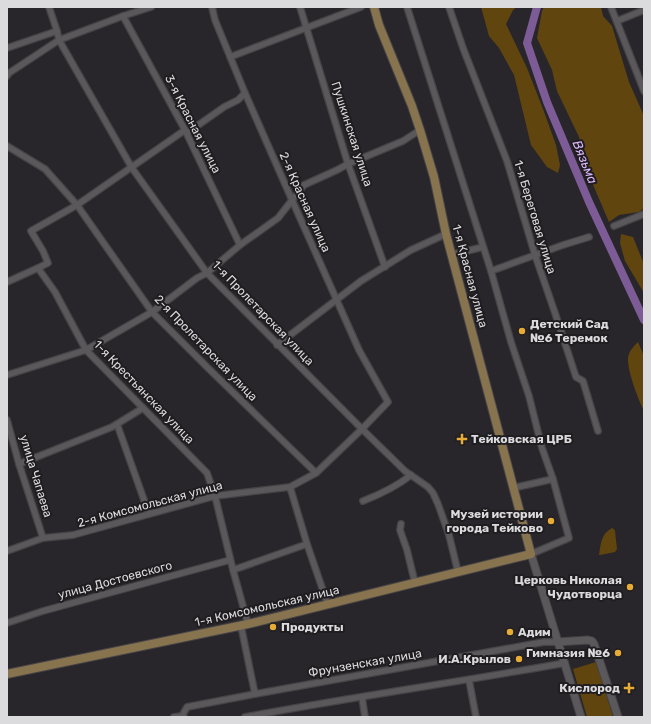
<svg xmlns="http://www.w3.org/2000/svg" width="651" height="724" font-family="Rubik,sans-serif">
	<rect width="100%" height="100%" fill="#28262a"/>
	<!-- green -->
	<g fill="#60450e">
		<polygon points="481,7 517,7 513,10 506,24 527,68 543,109 556,145 560,165 558,173 547,167 531,145 514,75 499,48 489,36"/>
		<polygon points="544,7 601,7 603,16 612,26 629,82 644,116 644,176 643,176 644,178 644,208 639,212 619,215 609,222 588,173 579,137 557,91 552,70 537,38 542,11"/>
		<polygon points="621,234 633,237 644,264 644,293 625,261 620,243"/>
		<path d="M 638,342 L 644,356 L 644,411 C 639,401 624,364 629,354 C 630,350 635,345 638,342 Z"/>
		<path d="M 612,528 L 614,529 L 615,531 L 617,549 L 615,552 L 600,555 L 599,555 C 601,543 601,534 612,528 Z"/>
		<polygon points="596,662 613,717 587,717 573,669"/>
	</g>
	<g fill="none" stroke-linecap="round" stroke-linejoin="round">
		<!-- river -->
		<polyline stroke="#7c5b96" stroke-width="8" points="537,7 527,43 547,102 589,202 644,320"/>
		<!-- minor casing -->
		<g stroke="#464447" stroke-width="8">
			<g id="minor">
				<polyline points="49,7 57,31 59,40 132,168 207,273 362,429 405,471 428,487 433,493 438,504 449,535 458,572"/>
				<polyline points="300,7 348,164 385,267"/>
				<polyline points="407,7 491,271 511,342 529,396 542,448 553,479 569,538 531,554"/>
				<polyline points="449,7 463,48 507,161 535,255 555,313 576,377 583,381 598,431"/>
				<polyline points="611,7 644,91"/>
				<polyline points="123,16 185,130 240,245"/>
				<polyline points="617,21 644,10"/>
				<polyline points="7,48 57,31"/>
				<polyline points="230,57 361,7"/>
				<polyline points="7,76 9,73 59,40 123,16 151,7"/>
				<polyline points="187,133 224,107 238,100 245,93"/>
				<polyline points="7,146 45,169 77,205 152,312 209,369 316,473"/>
				<polyline points="614,226 644,214"/>
				<polyline points="451,255 483,247"/>
				<polyline points="38,268 48,263 43,251 31,231 77,205 185,130"/>
				<polyline points="491,271 563,245 589,237"/>
				<polyline points="7,282 38,268 55,292 86,350 207,473 215,496 233,570 248,624"/>
				<polyline points="277,345 361,281 411,250 446,234"/>
				<polyline points="7,375 86,350 152,312 197,278 207,273 240,245 278,218 304,185 337,170 348,164 403,141 420,130"/>
				<polyline points="7,420 19,464 43,538"/>
				<polyline points="117,424 149,514"/>
				<polyline points="19,464 112,427 143,408"/>
				<polyline points="290,487 307,544 328,605"/>
				<polyline points="513,488 553,479"/>
				<path d="M 363,501 C 381,494 396,487 411,475"/>
				<polyline points="401,524 400,530 407,550 415,583"/>
				<polyline points="7,551 43,538 73,535 215,496 290,487 316,473 362,429 388,402 359,350 292,200 245,93 215,20 212,7"/>
				<polyline points="233,570 307,544"/>
				<polyline points="7,623 43,611 230,560"/>
				<polyline points="241,626 255,694"/>
				<polyline points="469,680 476,717"/>
				<polyline points="362,697 365,717"/>
				<polyline points="182,716 187,707 255,694 544,642 557,642"/>
				<polyline points="174,717 182,716 184,717"/>
				<path d="M 245,717 C 351,697 459,682 565,663"/>
			</g>
		</g>
		<!-- tertiary casing -->
		<g stroke="#464447" stroke-width="9">
			<g id="tertiary">
				<polyline points="531,554 581,717"/>
				<polyline points="557,642 588,640 592,641 594,644 618,717"/>
			</g>
		</g>
		<!-- secondary casing -->
		<g stroke="#464447" stroke-width="10">
			<polyline id="secondary" points="7,674 248,624 531,554 446,234 434,177 420,130 412,106 379,25 374,7"/>
		</g>
		<!-- minor -->
		<use href="#minor" stroke="#5b585c" stroke-width="5.5"/>
		<!-- tertiary -->
		<use href="#tertiary" stroke="#5b585c" stroke-width="7"/>
		<!-- secondary -->
		<use href="#secondary" stroke="#88734f" stroke-width="8"/>
	</g>
	<!-- markers -->
	<g fill="#e7ac36" stroke="#1f1d20" stroke-width="1.5">
		<circle cx="522" cy="331" r="4"/>
		<path d="M460 433h4v4h4v4h-4v4h-4v-4h-4v-4h4z"/>
		<circle cx="551" cy="521" r="4"/>
		<circle cx="630" cy="587" r="4"/>
		<circle cx="273" cy="627" r="4"/>
		<circle cx="510" cy="632" r="4"/>
		<circle cx="618" cy="653" r="4"/>
		<circle cx="519" cy="659" r="4"/>
		<path d="M627 682h4v4h4v4h-4v4h-4v-4h-4v-4h4z"/>
	</g>
	<g text-anchor="middle" dominant-baseline="central" stroke-width="4" stroke-linejoin="round" paint-order="stroke">
		<!-- street labels -->
		<g font-size="12" fill="#dbdadd" stroke="#1f1d20">
			<text transform="translate(193 124) rotate(63)">3-я Красная улица</text>
			<text transform="translate(352 134) rotate(72)">Пушкинская улица</text>
			<text transform="translate(305 202) rotate(66)">2-я Красная улица</text>
			<text transform="translate(535 217) rotate(73)">1-я Береговая улица</text>
			<text transform="translate(470 276) rotate(75)">1-я Красная улица</text>
			<text transform="translate(263 313) rotate(46)">1-я Пролетарская улица</text>
			<text transform="translate(206 348) rotate(46)">2-я Пролетарская улица</text>
			<text transform="translate(144 392) rotate(46)">1-я Крестьянская улица</text>
			<text transform="translate(36 476) rotate(73)">улица Чапаева</text>
			<text transform="translate(150 504) rotate(-15)">2-я Комсомольская улица</text>
			<text transform="translate(115 580) rotate(-15)">улица Достоевского</text>
			<text transform="translate(267 606) rotate(-13)">1-я Комсомольская улица</text>
			<text transform="translate(365 663) rotate(-10)">Фрунзенская улица</text>
		</g>
		<!-- poi labels -->
		<g font-size="12" font-weight="bold" fill="#dbdadd" stroke="#1f1d20" text-anchor="end">
			<text x="530" y="324" text-anchor="start">Детский Сад<tspan x="530" dy="14">№6 Теремок</tspan></text>
			<text x="471" y="439" text-anchor="start">Тейковская ЦРБ</text>
			<text x="543" y="514">Музей истории<tspan x="543" dy="14">города Тейково</tspan></text>
			<text x="622" y="580">Церковь Николая<tspan x="622" dy="14">Чудотворца</tspan></text>
			<text x="281" y="627" text-anchor="start">Продукты</text>
			<text x="518" y="632" text-anchor="start">Адим</text>
			<text x="610" y="653">Гимназия №6</text>
			<text x="511" y="659">И.А.Крылов</text>
			<text x="620" y="688">Кислород</text>
		</g>
		<!-- water labels -->
		<g font-size="13" font-style="italic" fill="#ddb8fc" stroke="#1f1d20">
			<text transform="translate(585 162) rotate(68)">Вязьма</text>
		</g>
	</g>
	<!-- border -->
	<rect width="651" height="724" fill="none" stroke="#dbdadd" stroke-width="16"/>
</svg>
